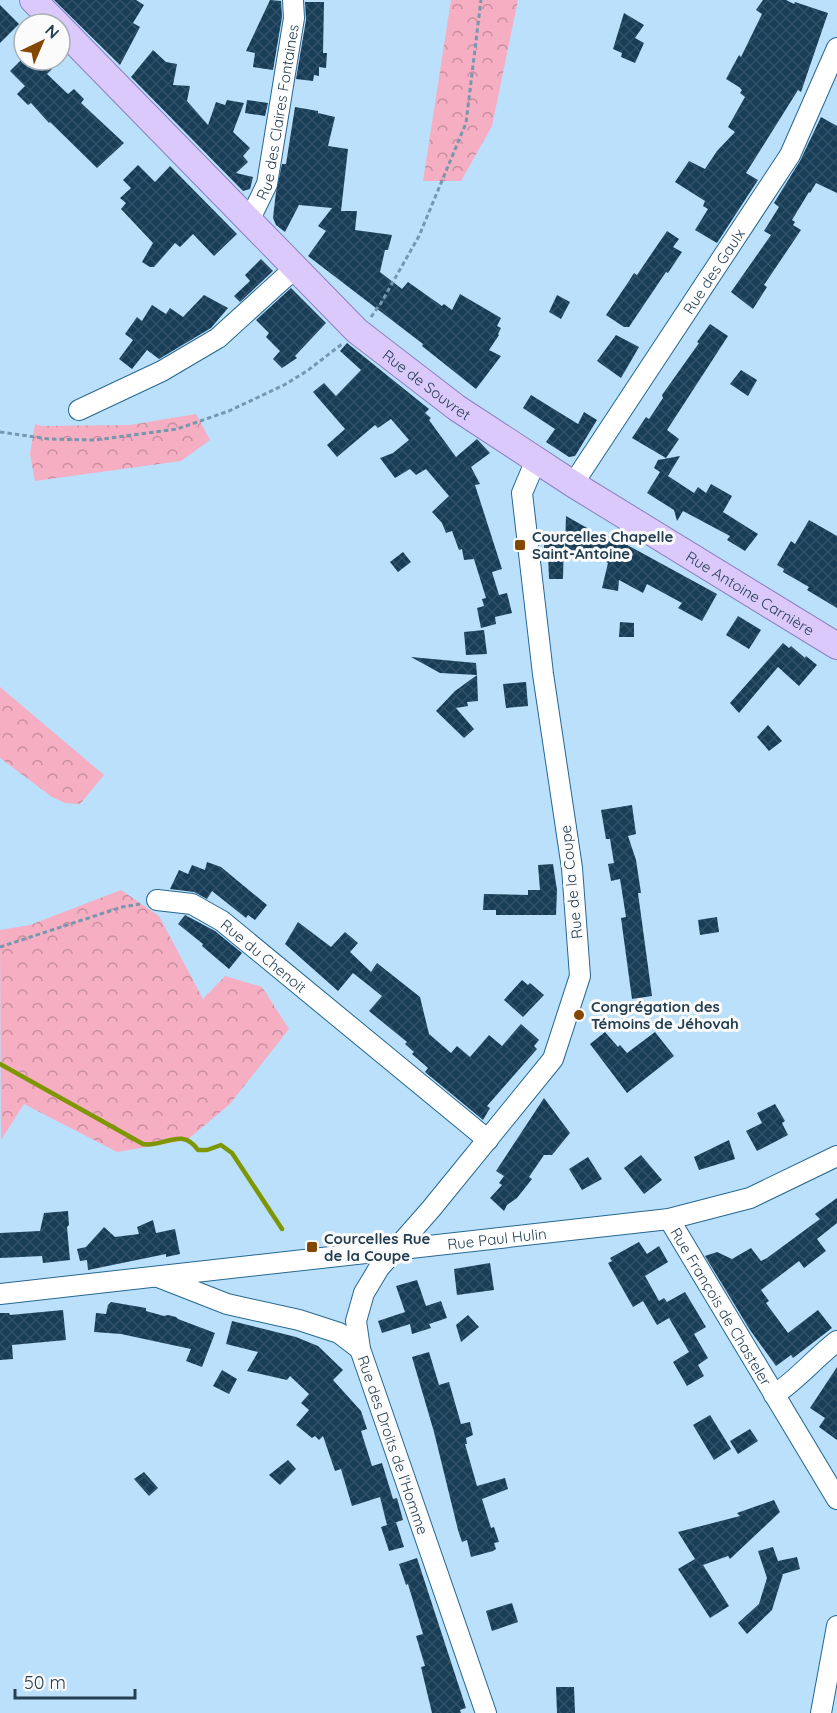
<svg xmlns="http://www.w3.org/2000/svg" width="837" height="1713" font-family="Quicksand,sans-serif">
	<defs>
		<pattern id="forest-crowns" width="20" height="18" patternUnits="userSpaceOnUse" patternTransform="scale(1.5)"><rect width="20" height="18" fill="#f6aec2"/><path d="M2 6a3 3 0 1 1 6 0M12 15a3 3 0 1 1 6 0" fill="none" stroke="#c78fa0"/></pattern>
		<pattern id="building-cross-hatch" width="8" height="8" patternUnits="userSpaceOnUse" patternTransform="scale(1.5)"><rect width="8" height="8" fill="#183d56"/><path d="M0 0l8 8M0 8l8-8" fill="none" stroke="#315168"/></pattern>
	</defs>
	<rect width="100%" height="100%" fill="#bae0fc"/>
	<!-- forest -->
	<g fill="url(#forest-crowns)">
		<polygon points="451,0 518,0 492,126 461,181 423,181"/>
		<polygon points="196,414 210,440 181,461 35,481 30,454 35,424 42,426 130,425"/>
		<polygon points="0,687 104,775 80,804 65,803 52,797 0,758"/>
		<polygon points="121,890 159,916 203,999 225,976 262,987 289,1029 230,1104 187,1140 117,1152 24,1104 1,1140 0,930 30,925"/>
	</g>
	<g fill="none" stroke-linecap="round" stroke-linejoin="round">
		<!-- stream -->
		<path stroke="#7e9600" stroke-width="4.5" d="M 0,1064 L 143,1144 C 164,1148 181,1126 198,1150 L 207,1150 L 221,1145 L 232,1153 L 282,1229"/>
	</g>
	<!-- building -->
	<g fill="url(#building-cross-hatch)">
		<polygon points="54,0 136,0 144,5 133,23 140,27 120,65"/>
		<polygon points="270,0 281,1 282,17 273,70 253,67 255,53 246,51"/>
		<polygon points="763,0 786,0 794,4 795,2 828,13 801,92 798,90 746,173 758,180 717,243 695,230 708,209 703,206 705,201 675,182 689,161 705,169 717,151 735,132 728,127 745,97 740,93 742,90 739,87 726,79 739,55 741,57 762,14 756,10"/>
		<polygon points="305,2 324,2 323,53 327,53 326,68 319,67 319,76 314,75 313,81 296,79 306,20"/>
		<polygon points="0,5 19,24 0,43"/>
		<polygon points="624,13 644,25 635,38 644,43 635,63 621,57 622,53 613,49"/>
		<polygon points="153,50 166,62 177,64 173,85 190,86 187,101 208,125 216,102 225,105 227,100 244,103 233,132 250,148 243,156 248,162 236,173 253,177 250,189 243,191 131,77"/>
		<polygon points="23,58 24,60 43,60 52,69 47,74 68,94 74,89 84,99 81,103 124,143 97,168 50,122 49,123 31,103 28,105 17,94 25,86 10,71"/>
		<polygon points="247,100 268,103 265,116 245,113"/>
		<polygon points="295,107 318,111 318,113 335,117 328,146 348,149 341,211 357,211 355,230 392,235 388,250 385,250 380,272 402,289 408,282 442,306 444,304 452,310 460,294 501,318 497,326 501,328 498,334 499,335 489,350 501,356 476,389 422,346 423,344 308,256 326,231 318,226 332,208 299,205 285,232 276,225 273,218 276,192 282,164 286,164"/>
		<polygon points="821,117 837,126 837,193 816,183 810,193 809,192 792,220 795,222 793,225 801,230 764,285 767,287 753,309 731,292 771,235 764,231 779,207 774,203 800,161"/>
		<polygon points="138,165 155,182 170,166 237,234 214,256 193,234 180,247 175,243 154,267 150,267 142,262 153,243 121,209 126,203 120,198 131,188 123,180"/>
		<polygon points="667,231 679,239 673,247 682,252 668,273 666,272 629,327 624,327 606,315 629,281 634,273 637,275"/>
		<polygon points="261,259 273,271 240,302 234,296 250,281 245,275"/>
		<polygon points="291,288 326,323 295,356 297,358 282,368 273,359 280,351 266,337 269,333 256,320"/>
		<polygon points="204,295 228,308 211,328 159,359 147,350 132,369 119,359 133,340 125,334 137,317 142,321 152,305 166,314 170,308 183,317"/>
		<polygon points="557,295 570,302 561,319 549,312"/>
		<polygon points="710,324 728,336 667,430 679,439 666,458 632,438 646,417 649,419 663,398 662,395 699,343 697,342"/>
		<polygon points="616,335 639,347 621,378 597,361"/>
		<polygon points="347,343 429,409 425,413 431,418 429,420 456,457 477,439 490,453 471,467 480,484 475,485 502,569 492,572 499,595 507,593 512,613 495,617 496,624 481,628 477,608 484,606 482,599 486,598 474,559 464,560 462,549 459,550 452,531 446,533 442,523 432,512 449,496 426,469 416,475 410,469 395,478 380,458 393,453 409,440 391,419 378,428 375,425 337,457 327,445 345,429 313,392 324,383 336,396 361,370 340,351"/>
		<polygon points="741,370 757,380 748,396 730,384"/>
		<polygon points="531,395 578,424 584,412 597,420 575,456 569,457 546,442 555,429 523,408"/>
		<polygon points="680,456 668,476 694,493 698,487 706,493 711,484 732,496 723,512 758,534 745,551 727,540 730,536 683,511 677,521 674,510 647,493 660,472 654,468 658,460"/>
		<polygon points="566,516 603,537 609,535 717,594 702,621 678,608 682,603 647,584 643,593 619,580 618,591 602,588 608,563 586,550 582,556 565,547"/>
		<polygon points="809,520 837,536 837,608 807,590 809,587 783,572 784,569 777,565 791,541 795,544"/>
		<polygon points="544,539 564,539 563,579 549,579 548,553 544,553"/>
		<polygon points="403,552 411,562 398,572 390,562"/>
		<polygon points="738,616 761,630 749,649 726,635"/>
		<polygon points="620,622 634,623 634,637 619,637"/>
		<polygon points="484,630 487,654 466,655 464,632"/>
		<polygon points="783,643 789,648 791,646 805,658 806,656 817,665 799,686 778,667 739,713 730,703"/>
		<polygon points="411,657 476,663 477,675 440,673"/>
		<polygon points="477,675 478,701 467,702 468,706 456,708 474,729 464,738 436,711 455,691"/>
		<polygon points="526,682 528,706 506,708 503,684"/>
		<polygon points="768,725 782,741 769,751 757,737"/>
		<polygon points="632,805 636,834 628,836 636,860 641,893 638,893 652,996 632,999 621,918 626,917 620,879 611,881 608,864 614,863 610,839 606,839 601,810"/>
		<polygon points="207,862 221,867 267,905 255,920 248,915 246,918 212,891 207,899 194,892 170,889 179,870 188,874 192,865 205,870"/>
		<polygon points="553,864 557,890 556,915 496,915 496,910 483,910 484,894 528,895 528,890 540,890 538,865"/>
		<polygon points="185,915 215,931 242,953 229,969 202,946 203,944 178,924"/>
		<polygon points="717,917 719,932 700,935 698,920"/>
		<polygon points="298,922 331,947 345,932 358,943 350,952 371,972 377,963 420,997 429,1034 451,1053 457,1046 470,1057 489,1035 502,1046 521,1024 539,1040 534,1046 537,1049 487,1106 490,1108 483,1120 425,1072 428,1068 412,1054 414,1052 405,1044 407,1042 369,1011 382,996 353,973 338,991 285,944"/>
		<polygon points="522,980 528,985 530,983 544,995 523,1017 504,1000"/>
		<polygon points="605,1032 618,1047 620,1045 627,1053 655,1032 674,1056 627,1093 590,1044"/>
		<polygon points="544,1098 570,1133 552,1155 544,1155 529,1177 532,1179 517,1198 507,1205 504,1211 490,1198 502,1185 499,1183 504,1176 496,1171"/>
		<polygon points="775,1104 785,1121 782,1123 788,1135 757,1151 746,1131 762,1123 757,1113"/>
		<polygon points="729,1140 735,1159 699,1170 694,1157"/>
		<polygon points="641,1155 662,1180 644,1194 624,1168"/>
		<polygon points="588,1157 602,1179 582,1190 569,1169"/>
		<polygon points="837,1198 837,1223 817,1239 826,1251 804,1268 799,1261 761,1290 769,1301 766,1303 788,1333 818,1310 832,1328 793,1358 791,1355 776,1366 750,1330 705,1256 717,1252 732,1259 751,1248 761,1261 767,1258 820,1219 815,1214"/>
		<polygon points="68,1211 69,1225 67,1227 70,1260 43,1263 42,1256 0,1258 0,1233 40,1231 44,1213"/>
		<polygon points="153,1220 156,1233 175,1229 180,1254 166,1257 166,1254 88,1270 87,1260 80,1261 77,1249 86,1247 104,1227 115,1237 139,1234 137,1227"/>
		<polygon points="639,1242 647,1254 659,1246 668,1262 645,1276 659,1301 664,1298 667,1302 685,1292 706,1327 694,1334 708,1358 698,1365 704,1376 687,1386 673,1362 689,1352 669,1318 657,1325 643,1301 633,1307 608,1263 612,1261 610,1258"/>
		<polygon points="490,1263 494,1290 457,1295 454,1269"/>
		<polygon points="417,1280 426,1306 441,1301 447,1318 429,1324 431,1328 412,1334 410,1324 382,1333 378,1321 405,1312 396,1286"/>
		<polygon points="111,1302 146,1308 146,1311 164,1316 168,1315 176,1317 178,1319 215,1333 202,1367 186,1361 191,1349 121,1334 94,1332 96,1313 106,1314 108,1305"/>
		<polygon points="63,1310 66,1340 12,1345 13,1359 0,1360 0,1313 9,1313 10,1315"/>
		<polygon points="468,1315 479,1327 461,1342 456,1325"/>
		<polygon points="232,1321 296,1337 318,1346 343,1370 333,1380 361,1411 367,1429 361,1431 372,1466 382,1463 393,1499 397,1498 403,1520 387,1525 380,1497 352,1506 341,1469 335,1471 323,1436 319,1440 315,1436 312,1438 296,1425 309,1410 301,1403 309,1394 290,1376 287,1380 247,1371 258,1352 226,1344"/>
		<polygon points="429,1352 439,1385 449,1382 461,1424 470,1422 473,1435 466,1438 467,1444 465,1444 477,1486 505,1478 508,1489 482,1499 491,1528 494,1527 499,1542 494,1543 496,1549 493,1551 471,1557 467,1540 462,1542 458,1530 434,1432 412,1357"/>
		<polygon points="837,1367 837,1440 819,1427 825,1418 810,1408"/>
		<polygon points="222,1370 237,1379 229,1394 213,1386"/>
		<polygon points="710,1415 731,1449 714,1460 693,1425"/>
		<polygon points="750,1429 758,1441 738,1454 730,1441"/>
		<polygon points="288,1460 296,1469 280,1485 269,1475"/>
		<polygon points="144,1472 158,1488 149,1496 134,1479"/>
		<polygon points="774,1500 780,1512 730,1559 728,1556 703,1565 729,1606 710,1618 678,1569 695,1559 678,1532 740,1516 737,1513"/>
		<polygon points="396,1522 404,1547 389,1551 381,1527"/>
		<polygon points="773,1547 778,1561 797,1557 800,1569 783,1574 772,1610 747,1634 738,1623 759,1604 767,1578 758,1551"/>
		<polygon points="417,1558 466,1708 460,1710 461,1713 432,1713 421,1667 425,1666 416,1636 423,1634 408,1584 406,1585 399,1564"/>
		<polygon points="512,1603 518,1622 492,1631 486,1611"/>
		<polygon points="556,1687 574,1687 575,1713 557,1713"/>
	</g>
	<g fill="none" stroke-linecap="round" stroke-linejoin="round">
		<!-- minor casing -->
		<g stroke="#266791" stroke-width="22">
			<g id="minor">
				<path id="s1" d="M 249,221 L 267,184 L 294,18 L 293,0"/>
				<polyline points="79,410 162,371 218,338 295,268"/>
				<path id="s2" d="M 573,484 L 790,155 L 837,48"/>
				<path id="s3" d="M 157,900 L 192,904 L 222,921 L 488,1140"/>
				<path id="s4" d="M 669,1219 L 837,1499"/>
				<polyline points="158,1277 227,1304 299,1320 339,1333 360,1349"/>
				<path id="s5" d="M 0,1294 L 669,1219 L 750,1198 L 837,1156"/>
				<path d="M 774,1395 C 797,1380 815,1358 837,1341"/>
				<polyline points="486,1713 360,1349 356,1321 364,1293 379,1268 431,1209 553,1059 580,976 572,868 543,674 522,493 536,460"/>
				<polyline points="821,1713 837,1626"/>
			</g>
		</g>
		<!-- major casing -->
		<g stroke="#8c81bf" stroke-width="28">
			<g id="major">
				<polyline points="33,0 57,24"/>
				<path id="s6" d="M 60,27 L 357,331 L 457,408 L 573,484 L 837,646"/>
			</g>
		</g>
		<!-- path -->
		<g stroke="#7697af" stroke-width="3" stroke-dasharray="4.5 3" stroke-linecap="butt">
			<polyline points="371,317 381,303 419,236 466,123 481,0"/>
			<polyline points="0,432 49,439 95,440 177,429 229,411 284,385 307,371 342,344"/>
			<polyline points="0,947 122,907 140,904"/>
		</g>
		<!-- minor -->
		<use href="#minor" stroke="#fff" stroke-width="20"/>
		<!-- major -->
		<use href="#major" stroke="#dcc9fc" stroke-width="26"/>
	</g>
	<!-- markers -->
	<g fill="#834700" stroke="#fbfbfb" stroke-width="2">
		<rect x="514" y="539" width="12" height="12" rx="3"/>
		<circle cx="579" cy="1015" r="6"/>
		<rect x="306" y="1241" width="12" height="12" rx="3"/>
	</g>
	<g text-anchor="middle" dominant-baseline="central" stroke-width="6" stroke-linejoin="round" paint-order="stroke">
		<!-- street labels -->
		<g font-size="15" fill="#243f52" stroke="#fbfbfb">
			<text stroke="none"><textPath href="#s1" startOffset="114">Rue des Claires Fontaines</textPath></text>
			<text stroke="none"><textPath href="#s2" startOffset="255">Rue des Gaulx</textPath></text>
			<text stroke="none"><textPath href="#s6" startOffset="513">Rue de Souvret</textPath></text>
			<text stroke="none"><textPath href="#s6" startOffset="898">Rue Antoine Carnière</textPath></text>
			<text transform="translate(571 882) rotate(-96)">Rue de la Coupe</text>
			<text stroke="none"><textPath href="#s3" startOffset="124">Rue du Chenoit</textPath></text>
			<text stroke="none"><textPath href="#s5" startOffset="500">Rue Paul Hulin</textPath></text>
			<text stroke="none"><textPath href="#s4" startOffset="102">Rue François de Chasteler</textPath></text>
			<text transform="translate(393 1445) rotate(71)">Rue des Droits de l'Homme</text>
		</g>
		<!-- poi labels -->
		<g font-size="15" font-weight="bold" fill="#243f52" stroke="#fbfbfb" text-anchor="start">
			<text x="532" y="536">Courcelles Chapelle<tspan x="532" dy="17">Saint-Antoine</tspan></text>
			<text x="591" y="1006">Congrégation des<tspan x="591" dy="17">Témoins de Jéhovah</tspan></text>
			<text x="324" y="1238">Courcelles Rue<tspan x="324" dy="17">de la Coupe</tspan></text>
		</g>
	</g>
	<!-- north arrow -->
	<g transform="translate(42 42) rotate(44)"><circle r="28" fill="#fbfbfb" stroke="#a5b0b7" stroke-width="1.5"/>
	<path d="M0-4.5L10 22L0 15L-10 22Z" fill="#834700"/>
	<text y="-9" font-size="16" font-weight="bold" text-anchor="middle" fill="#243f52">N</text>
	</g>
	<!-- scale -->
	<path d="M15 1689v9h120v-9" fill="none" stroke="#243f52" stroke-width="3"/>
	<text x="24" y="1689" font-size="18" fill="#243f52" stroke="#fbfbfb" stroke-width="4.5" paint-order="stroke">50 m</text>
</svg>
